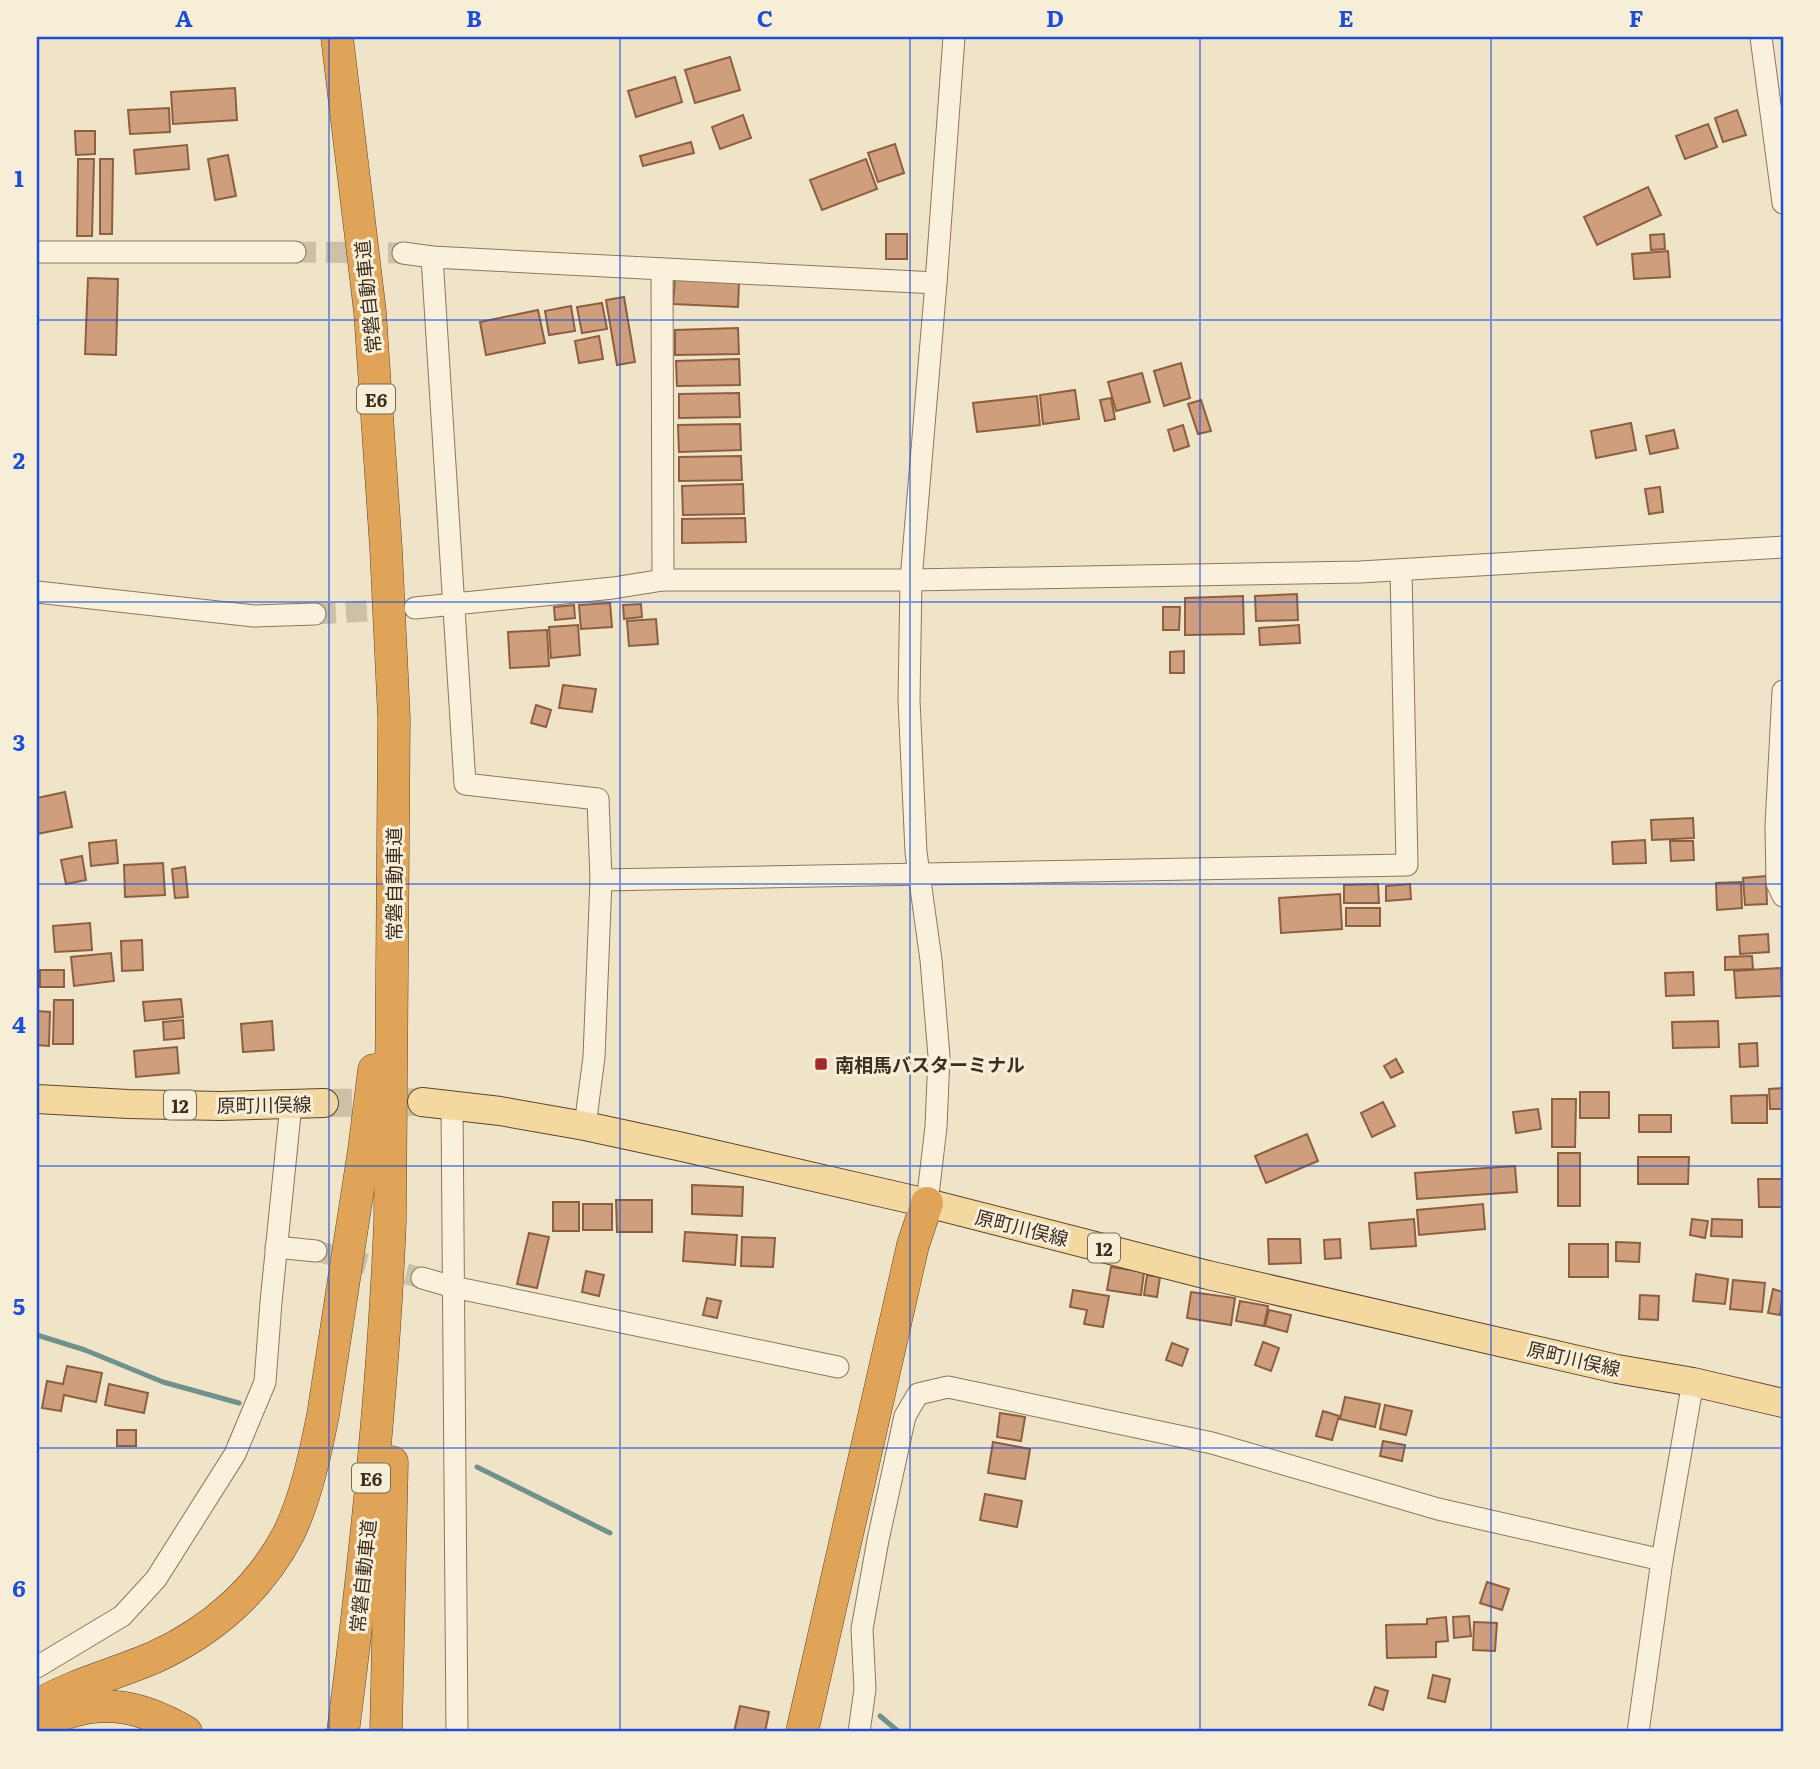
<svg xmlns="http://www.w3.org/2000/svg" width="1820" height="1769" font-family="Literata,'Noto Sans JP',serif">
	<rect width="100%" height="100%" fill="#f0e4c8"/>
	<g fill="none" stroke-linecap="round" stroke-linejoin="round">
		<!-- stream -->
		<g stroke="#6f938a" stroke-width="5">
			<polyline points="37,1335 85,1350 163,1382 239,1403"/>
			<polyline points="477,1467 610,1533"/>
			<polyline points="880,1716 899,1732"/>
		</g>
	</g>
	<!-- building -->
	<g fill="#cf9f7d" stroke="#8d5f41" stroke-width="2">
		<polygon points="730,57 740,90 695,103 685,70"/>
		<polygon points="675,77 682,102 636,117 628,91"/>
		<polygon points="235,88 237,120 173,124 171,92"/>
		<polygon points="169,108 170,132 130,134 128,110"/>
		<polygon points="1737,110 1746,135 1723,142 1715,118"/>
		<polygon points="743,115 751,138 720,149 712,127"/>
		<polygon points="1708,124 1717,147 1685,159 1676,136"/>
		<polygon points="75,131 95,131 95,154 76,155"/>
		<polygon points="691,142 694,153 643,166 640,156"/>
		<polygon points="895,144 904,173 878,182 868,153"/>
		<polygon points="187,145 189,169 136,174 134,150"/>
		<polygon points="228,155 236,196 215,200 208,159"/>
		<polygon points="78,159 94,159 92,236 77,236"/>
		<polygon points="100,159 113,159 112,234 100,234"/>
		<polygon points="866,159 877,189 822,210 810,180"/>
		<polygon points="1648,187 1661,215 1597,245 1584,217"/>
		<rect x="886" y="234" width="21" height="25"/>
		<polygon points="1664,234 1665,249 1651,250 1650,235"/>
		<polygon points="1668,251 1670,277 1634,279 1632,254"/>
		<polygon points="88,278 118,279 116,355 85,354"/>
		<polygon points="675,279 739,282 738,307 673,304"/>
		<polygon points="624,297 635,362 617,365 606,300"/>
		<polygon points="602,303 607,329 582,333 577,307"/>
		<polygon points="571,306 575,331 549,335 545,311"/>
		<polygon points="538,310 545,343 486,355 480,322"/>
		<polygon points="738,328 739,354 675,355 675,330"/>
		<polygon points="599,336 603,359 579,363 575,341"/>
		<polygon points="739,359 740,385 677,386 676,361"/>
		<polygon points="1181,363 1190,398 1164,406 1154,371"/>
		<polygon points="1142,373 1150,402 1116,411 1108,382"/>
		<polygon points="1075,390 1079,419 1043,424 1040,395"/>
		<polygon points="739,393 740,417 679,418 679,394"/>
		<polygon points="1037,396 1040,425 977,432 973,403"/>
		<polygon points="1111,398 1115,419 1105,421 1100,400"/>
		<polygon points="1201,400 1211,431 1198,434 1188,404"/>
		<polygon points="1631,423 1636,450 1596,458 1591,431"/>
		<polygon points="740,424 741,450 679,452 678,425"/>
		<polygon points="1183,425 1189,446 1174,451 1168,430"/>
		<polygon points="1674,430 1678,448 1650,454 1646,436"/>
		<polygon points="741,456 742,480 679,481 679,457"/>
		<polygon points="743,484 744,514 683,515 682,486"/>
		<polygon points="1660,487 1663,512 1649,514 1645,489"/>
		<polygon points="745,518 746,542 682,543 682,519"/>
		<polygon points="1297,594 1298,620 1256,621 1255,596"/>
		<polygon points="1243,596 1244,634 1185,635 1185,598"/>
		<polygon points="610,603 612,627 581,629 579,605"/>
		<polygon points="641,604 642,617 624,619 623,605"/>
		<polygon points="574,605 575,618 555,620 554,607"/>
		<polygon points="1163,607 1180,607 1179,630 1163,630"/>
		<polygon points="656,619 658,644 629,646 627,621"/>
		<polygon points="578,625 580,655 551,658 549,627"/>
		<polygon points="1299,625 1300,643 1260,645 1259,628"/>
		<polygon points="547,630 549,666 510,668 508,632"/>
		<polygon points="1184,651 1184,673 1170,673 1170,652"/>
		<polygon points="563,685 596,689 592,712 559,708"/>
		<polygon points="536,705 551,710 546,727 531,723"/>
		<polygon points="65,792 72,827 37,834 37,798"/>
		<polygon points="1693,818 1694,838 1652,840 1651,820"/>
		<polygon points="116,840 118,863 91,866 89,843"/>
		<polygon points="1645,840 1646,863 1613,864 1612,842"/>
		<polygon points="1670,841 1693,841 1694,860 1671,861"/>
		<polygon points="82,856 86,880 66,884 61,860"/>
		<polygon points="163,863 165,895 125,897 124,865"/>
		<polygon points="185,867 188,897 175,898 172,869"/>
		<polygon points="1766,876 1767,904 1745,905 1743,878"/>
		<polygon points="1741,882 1742,908 1717,910 1716,883"/>
		<polygon points="1378,884 1379,903 1344,903 1344,885"/>
		<polygon points="1410,884 1411,899 1386,901 1386,886"/>
		<polygon points="1340,894 1342,929 1281,933 1279,898"/>
		<rect x="1346" y="908" width="34" height="18"/>
		<polygon points="90,923 92,950 55,952 53,926"/>
		<polygon points="1768,934 1769,952 1740,954 1739,936"/>
		<polygon points="142,940 143,970 122,971 121,941"/>
		<polygon points="111,953 114,981 74,986 71,957"/>
		<polygon points="1752,956 1753,969 1725,970 1725,957"/>
		<polygon points="1781,968 1782,996 1736,998 1734,971"/>
		<rect x="40" y="970" width="24" height="17"/>
		<polygon points="1693,972 1694,995 1666,996 1665,973"/>
		<polygon points="181,999 183,1017 145,1021 143,1002"/>
		<polygon points="54,1000 73,1000 73,1044 53,1044"/>
		<polygon points="37,1011 50,1012 49,1046 37,1045"/>
		<polygon points="183,1020 184,1038 164,1040 163,1022"/>
		<polygon points="272,1021 274,1050 243,1052 241,1024"/>
		<polygon points="1718,1021 1719,1047 1673,1048 1672,1022"/>
		<polygon points="1757,1043 1758,1066 1740,1067 1739,1044"/>
		<polygon points="177,1047 179,1073 136,1077 134,1051"/>
		<polygon points="1396,1059 1403,1072 1391,1078 1384,1066"/>
		<polygon points="1783,1088 1783,1109 1770,1109 1769,1089"/>
		<rect x="1580" y="1092" width="29" height="26"/>
		<polygon points="1767,1095 1767,1123 1732,1123 1731,1096"/>
		<polygon points="1552,1099 1576,1099 1575,1147 1552,1147"/>
		<polygon points="1383,1102 1395,1126 1372,1137 1361,1113"/>
		<polygon points="1538,1109 1541,1129 1516,1133 1513,1112"/>
		<rect x="1639" y="1115" width="32" height="17"/>
		<polygon points="1307,1134 1318,1161 1266,1183 1255,1156"/>
		<rect x="1558" y="1153" width="22" height="53"/>
		<polygon points="1638,1157 1689,1157 1688,1184 1638,1184"/>
		<polygon points="1515,1166 1517,1192 1417,1199 1415,1173"/>
		<polygon points="1758,1179 1783,1179 1783,1207 1759,1207"/>
		<polygon points="692,1185 743,1187 742,1216 692,1214"/>
		<polygon points="616,1200 652,1200 652,1232 617,1232"/>
		<rect x="553" y="1202" width="26" height="29"/>
		<rect x="583" y="1204" width="29" height="26"/>
		<polygon points="1483,1204 1485,1229 1419,1235 1417,1210"/>
		<polygon points="1414,1219 1416,1246 1371,1249 1369,1223"/>
		<polygon points="1692,1219 1708,1221 1705,1238 1690,1235"/>
		<polygon points="1712,1219 1742,1220 1742,1237 1711,1236"/>
		<polygon points="685,1232 737,1235 735,1265 683,1261"/>
		<polygon points="529,1233 549,1237 537,1288 517,1284"/>
		<polygon points="742,1237 775,1238 773,1267 741,1266"/>
		<polygon points="1268,1239 1300,1239 1301,1263 1269,1264"/>
		<polygon points="1340,1239 1341,1258 1325,1259 1324,1240"/>
		<polygon points="1616,1242 1640,1243 1639,1262 1616,1261"/>
		<rect x="1569" y="1244" width="39" height="33"/>
		<polygon points="1111,1267 1144,1272 1141,1295 1107,1290"/>
		<polygon points="586,1271 604,1275 599,1296 582,1292"/>
		<polygon points="1696,1274 1728,1279 1725,1304 1693,1301"/>
		<polygon points="1147,1275 1160,1277 1157,1297 1144,1295"/>
		<polygon points="1733,1280 1765,1283 1762,1312 1730,1309"/>
		<polygon points="1773,1289 1783,1292 1780,1315 1768,1313"/>
		<polygon points="1073,1290 1109,1296 1103,1327 1084,1324 1087,1310 1070,1307"/>
		<polygon points="1191,1292 1235,1298 1231,1325 1187,1318"/>
		<polygon points="1640,1295 1659,1296 1658,1320 1639,1319"/>
		<polygon points="707,1298 721,1301 717,1318 703,1315"/>
		<polygon points="1240,1301 1268,1306 1264,1326 1236,1321"/>
		<polygon points="1269,1310 1291,1315 1287,1332 1265,1326"/>
		<polygon points="1263,1342 1279,1348 1271,1371 1255,1365"/>
		<polygon points="1172,1343 1188,1349 1182,1366 1166,1360"/>
		<polygon points="67,1366 102,1373 96,1402 64,1395 61,1411 42,1408 47,1381 63,1384"/>
		<polygon points="109,1384 148,1393 144,1413 105,1405"/>
		<polygon points="1345,1397 1380,1404 1375,1427 1340,1419"/>
		<polygon points="1385,1405 1412,1411 1406,1435 1380,1429"/>
		<polygon points="1323,1411 1339,1416 1332,1440 1316,1436"/>
		<polygon points="1000,1413 1025,1417 1021,1441 997,1437"/>
		<rect x="117" y="1430" width="19" height="16"/>
		<polygon points="1383,1441 1405,1445 1402,1461 1380,1456"/>
		<polygon points="993,1442 1030,1449 1025,1479 988,1473"/>
		<polygon points="985,1494 1022,1501 1017,1527 980,1520"/>
		<polygon points="1487,1582 1509,1589 1502,1610 1480,1603"/>
		<polygon points="1469,1616 1471,1636 1454,1638 1453,1617"/>
		<polygon points="1446,1617 1448,1641 1436,1642 1436,1657 1387,1658 1386,1625 1427,1624 1427,1619"/>
		<polygon points="1474,1622 1497,1623 1495,1651 1473,1650"/>
		<polygon points="1433,1675 1450,1679 1445,1702 1428,1698"/>
		<polygon points="1375,1687 1388,1691 1383,1710 1369,1705"/>
		<polygon points="740,1706 769,1712 765,1732 734,1732"/>
	</g>
	<g fill="none" stroke-linecap="round" stroke-linejoin="round">
		<!-- minor-tunnel -->
		<g stroke="#ccc0a6" stroke-width="21" stroke-dasharray="21 10" stroke-linecap="butt">
			<polyline points="295,252 403,253"/>
			<polyline points="315,614 400,609"/>
			<polyline points="316,1251 422,1278"/>
		</g>
		<!-- major-tunnel -->
		<polyline stroke="#ccc0a6" stroke-width="28" stroke-dasharray="28 14" stroke-linecap="butt" points="324,1103 422,1102"/>
		<!-- minor casing -->
		<g stroke="#8d765c" stroke-width="23">
			<g id="minor">
				<polyline points="1761,37 1783,203"/>
				<polyline points="37,252 295,252"/>
				<polyline points="403,253 432,257 936,283"/>
				<polyline points="432,257 465,784 598,799 601,880 594,1057 585,1126"/>
				<polyline points="662,269 663,580"/>
				<polyline points="37,592 254,616 315,614"/>
				<polyline points="415,608 613,588 663,580 911,580 1360,572 1783,547"/>
				<polyline points="1783,691 1776,826 1777,883 1783,896"/>
				<polyline points="601,880 1407,865 1401,570"/>
				<polyline points="452,1106 457,1732"/>
				<polyline points="927,1203 936,1127 939,1056 931,960 916,852 909,700 911,580 936,283 954,37"/>
				<polyline points="276,1247 316,1251"/>
				<polyline points="422,1278 453,1287 838,1367"/>
				<polyline points="37,1667 122,1616 156,1579 235,1454 265,1382 271,1302 291,1104"/>
				<polyline points="859,1732 865,1689 862,1629 878,1540 905,1416 918,1394 948,1387 1212,1443 1438,1509 1662,1560"/>
				<polyline points="1638,1732 1662,1560 1693,1382"/>
			</g>
		</g>
		<!-- major casing -->
		<g stroke="#5b4430" stroke-width="30">
			<g id="major">
				<polyline points="37,1099 128,1104 220,1106 324,1103"/>
				<polyline points="422,1102 500,1111 585,1126 678,1146 927,1203 1208,1275 1617,1369 1693,1382 1783,1403"/>
			</g>
		</g>
		<!-- highway casing -->
		<g stroke="#5b4430" stroke-width="33">
			<g id="highway">
				<path d="M 337,37 L 370,312 L 386,549 L 394,718 L 390,1222 C 383,1393 365,1563 343,1732"/>
				<path d="M 37,1706 C 73,1684 116,1674 155,1657 C 212,1631 260,1589 289,1533 C 306,1497 315,1455 323,1415 L 364,1150 L 374,1070"/>
				<path d="M 42,1724 C 93,1696 137,1703 186,1732"/>
				<polyline points="386,1732 392,1462"/>
				<polyline points="802,1732 913,1245 927,1203"/>
			</g>
		</g>
		<!-- minor -->
		<use href="#minor" stroke="#faf1dc" stroke-width="21"/>
		<!-- major -->
		<use href="#major" stroke="#f3d9a0" stroke-width="28"/>
		<!-- highway -->
		<use href="#highway" stroke="#e0a458" stroke-width="32"/>
	</g>
	<!-- grid -->
	<path fill="none" stroke="#1d4ed8" stroke-width="2" stroke-opacity="0.55" d="M 329,37 L 329,1732M 620,37 L 620,1732M 910,37 L 910,1732M 1200,37 L 1200,1732M 1491,37 L 1491,1732M 37,320 L 1783,320M 37,602 L 1783,602M 37,884 L 1783,884M 37,1166 L 1783,1166M 37,1448 L 1783,1448"/>
	<!-- markers -->
	<rect fill="#9e2a2b" stroke="#f7eed8" stroke-width="2.5" x="814" y="1057" width="14" height="14" rx="3.5"/>
	<g text-anchor="middle" dominant-baseline="central" stroke-width="6" stroke-linejoin="round" paint-order="stroke">
		<!-- shield labels -->
		<g fill="#f7eed8" stroke="#756857" stroke-width="2">
			<rect x="357" y="384.5" width="38" height="29" rx="5"/>
			<rect x="164" y="1090.5" width="32" height="29" rx="5"/>
			<rect x="1088" y="1233.5" width="32" height="29" rx="5"/>
			<rect x="352" y="1463.5" width="38" height="29" rx="5"/>
		</g>
		<g font-size="18" font-weight="bold" fill="#3d2e20">
			<text x="376" y="399">E6</text>
			<text x="180" y="1105">12</text>
			<text x="1104" y="1248">12</text>
			<text x="371" y="1478">E6</text>
		</g>
		<!-- street labels -->
		<g font-size="19" fill="#3d2e20" stroke="#f7eed8">
			<text transform="translate(367 297) rotate(-96)">常磐自動車道</text>
			<text transform="translate(393 884) rotate(-90)">常磐自動車道</text>
			<text transform="translate(264 1104) rotate(-1)">原町川俣線</text>
			<text transform="translate(1022 1227) rotate(14)">原町川俣線</text>
			<text transform="translate(1574 1358) rotate(13)">原町川俣線</text>
			<text transform="translate(362 1576) rotate(-84)">常磐自動車道</text>
		</g>
		<!-- poi labels -->
		<g font-size="19" font-weight="bold" fill="#3d2e20" stroke="#f7eed8" text-anchor="start">
			<text x="835" y="1064">南相馬バスターミナル</text>
		</g>
	</g>
	<!-- border -->
	<rect width="1820" height="1769" fill="none" stroke="#f7eed8" stroke-width="77"/>
	<rect x="38" y="38" width="1744" height="1692" fill="none" stroke="#1d4ed8" stroke-width="2.5"/>
	<g font-size="23" text-anchor="middle" font-weight="bold" fill="#1d4ed8">
		<text x="184" y="27">A</text>
		<text x="474" y="27">B</text>
		<text x="765" y="27">C</text>
		<text x="1055" y="27">D</text>
		<text x="1346" y="27">E</text>
		<text x="1636" y="27">F</text>
		<text x="19" y="187">1</text>
		<text x="19" y="469">2</text>
		<text x="19" y="751">3</text>
		<text x="19" y="1033">4</text>
		<text x="19" y="1315">5</text>
		<text x="19" y="1597">6</text>
	</g>
</svg>
